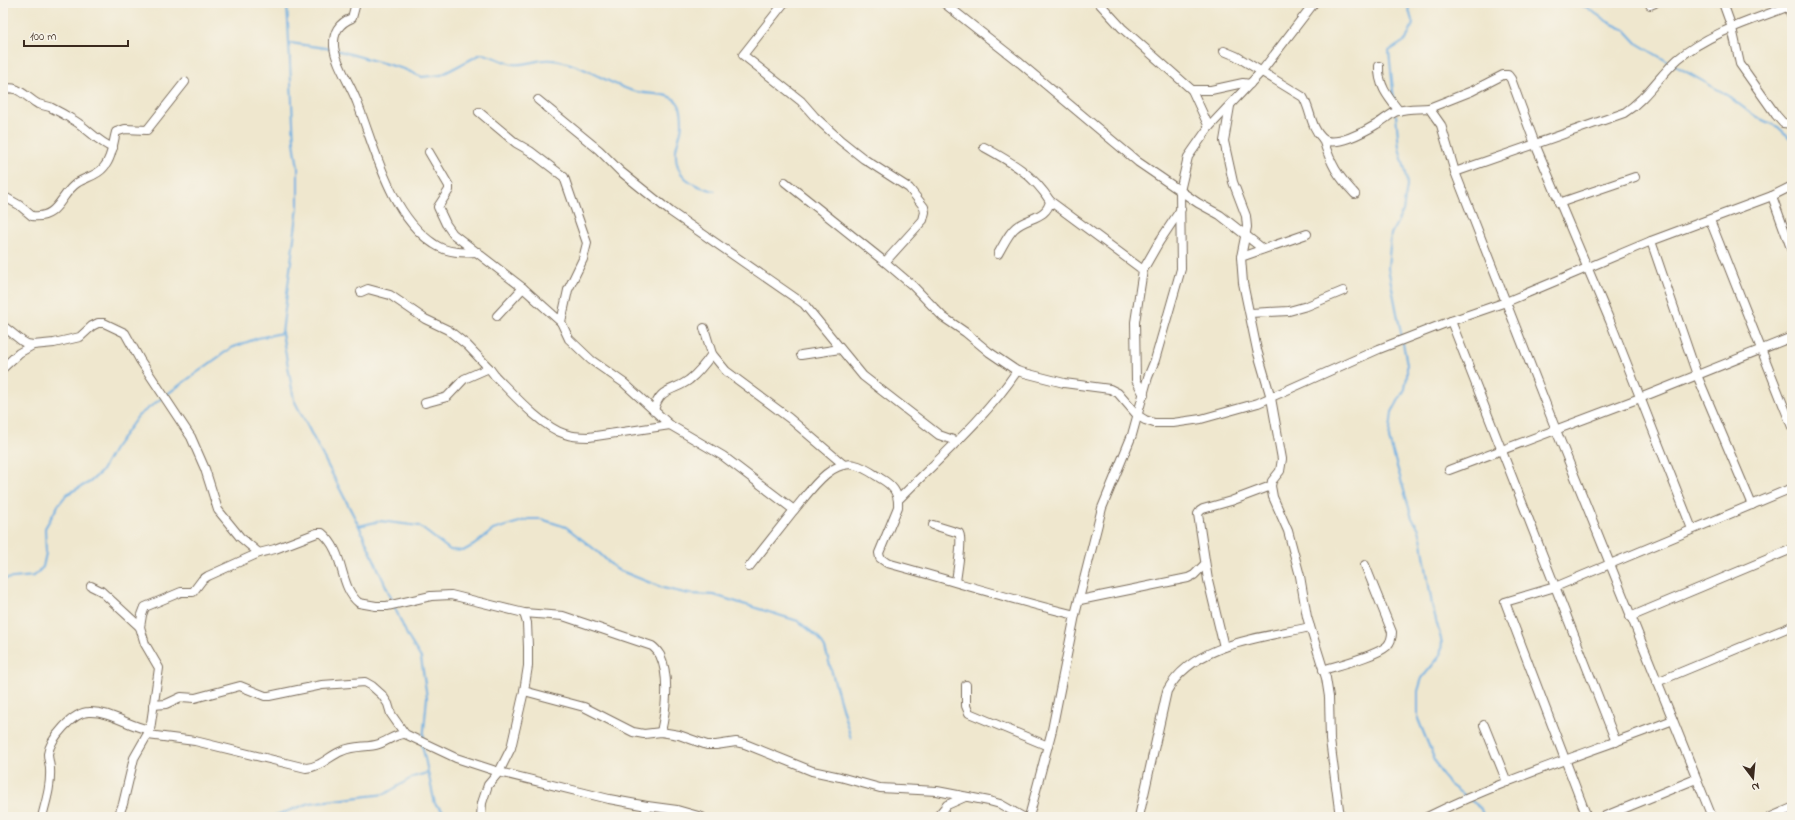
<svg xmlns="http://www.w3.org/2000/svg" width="1795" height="820" font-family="'Indie Flower',sans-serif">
	<rect width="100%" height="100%" fill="#f7f3e8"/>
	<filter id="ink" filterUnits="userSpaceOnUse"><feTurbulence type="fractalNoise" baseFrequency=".025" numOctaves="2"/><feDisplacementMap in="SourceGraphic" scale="8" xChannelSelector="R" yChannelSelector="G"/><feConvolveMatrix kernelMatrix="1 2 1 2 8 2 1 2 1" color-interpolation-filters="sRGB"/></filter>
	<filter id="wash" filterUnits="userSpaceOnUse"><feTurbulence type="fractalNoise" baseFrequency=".012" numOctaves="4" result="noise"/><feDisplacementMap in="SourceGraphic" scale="16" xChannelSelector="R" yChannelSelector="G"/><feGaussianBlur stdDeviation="0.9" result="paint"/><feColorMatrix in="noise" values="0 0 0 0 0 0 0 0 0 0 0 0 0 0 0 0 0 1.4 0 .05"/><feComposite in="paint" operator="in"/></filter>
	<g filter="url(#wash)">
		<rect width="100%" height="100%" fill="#efe7ce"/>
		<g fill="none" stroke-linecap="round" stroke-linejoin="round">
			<!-- stream -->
			<g stroke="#6fafe2" stroke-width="2">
				<polyline points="287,3 294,142 298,168 298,207 282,333 294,400 359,526 393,602"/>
				<polyline points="1575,3 1586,7 1608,22 1625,30 1638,44 1670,63"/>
				<polyline points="290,43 332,49"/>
				<path d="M 336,50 L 404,69 L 422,77 L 441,75 L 481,54 C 493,55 502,62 513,64 C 526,66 539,58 552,60 C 583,63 608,85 637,92 C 650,95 672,91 679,105 C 682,110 682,118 682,123 C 682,133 677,141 676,150 C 674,177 692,186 715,191"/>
				<polyline points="1674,65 1724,93 1756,117 1778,127 1792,140"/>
				<polyline points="1394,100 1389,51 1406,40 1413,24 1407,3"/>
				<polyline points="1396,115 1399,148 1406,173 1407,186 1403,211 1391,234 1388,268 1402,338"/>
				<polyline points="1403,343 1407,364 1407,376 1405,389 1392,412 1389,439 1412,518 1419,529 1422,542 1432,605 1442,643 1440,656 1422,678 1418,691 1418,719 1438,768 1449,784 1465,796"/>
				<polyline points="166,395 231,348 258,338 282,333"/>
				<polyline points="359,526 380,521 419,526 450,550 463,551 474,545 493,530 529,519 541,519 566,527 598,552 616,569 663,588 689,594 714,595 798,621 818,637 825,648 851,739"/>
				<polyline points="3,579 34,576 43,567 46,553 45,528 59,504 67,494 90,482 101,472 114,449 138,416 162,398"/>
				<polyline points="394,606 408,637 421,658 427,697 423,741"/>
				<polyline points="422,745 435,804 450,817"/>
				<polyline points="1470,800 1480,807 1484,817"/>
				<polyline points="272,817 310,803 385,794 413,777 427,773"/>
			</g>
		</g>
	</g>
	<g filter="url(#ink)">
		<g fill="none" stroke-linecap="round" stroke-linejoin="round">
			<!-- street casing -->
			<g stroke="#7a6c5c" stroke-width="10">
				<g id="street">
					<path d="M 356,3 L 352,18 C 339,23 333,32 334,46 C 335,63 351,85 357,102 C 375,148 390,215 434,244 C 447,253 463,253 478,252"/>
					<polyline points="784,3 743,55 801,101 815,117 840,140 864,159 909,188 924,207 925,212 923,220 885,262"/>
					<polyline points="944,3 1020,63 1138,162 1198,203 1220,215 1263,249"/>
					<polyline points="1099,3 1122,28 1192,90 1211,90 1243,83 1250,84"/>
					<polyline points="1723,3 1732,28 1740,64 1776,115 1783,123 1792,124"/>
					<polyline points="1650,5 1655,3"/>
					<polyline points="1788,7 1792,16"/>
					<path d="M 1224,51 L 1236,56 L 1303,97 C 1311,110 1310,126 1322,138 C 1333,149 1366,131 1377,124 C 1384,120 1391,113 1398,111 C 1408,108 1419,109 1429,108 L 1441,125 L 1455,172 L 1556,430 L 1712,817"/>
					<path d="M 1379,66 C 1378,85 1388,97 1399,111"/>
					<polyline points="1192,90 1209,127"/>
					<path d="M 3,91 C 15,82 27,98 38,104 C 42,105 46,106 50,107 C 58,111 67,116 75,121 C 88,129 98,142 113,148"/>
					<polyline points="538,100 599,150 620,171 671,212 804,304 863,376 939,435 956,441"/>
					<polyline points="1230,106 1224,141 1233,182 1246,216 1247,227 1241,257 1243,283 1257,350 1271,398 1282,459 1280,471 1272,481 1271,486 1273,497 1288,531 1300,576 1307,617 1326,678 1329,697 1330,740 1340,817"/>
					<polyline points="1429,108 1472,91 1503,75 1508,75 1511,79 1535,144 1610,321 1692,529"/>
					<polyline points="479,112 516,143 530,151 564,177 587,243 583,259 568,290 561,322 569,339 591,360 624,383 670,425 723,456 794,510 749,567"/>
					<path d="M 1323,139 C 1331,165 1337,175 1355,194"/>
					<path d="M 984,147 C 1011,162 1033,174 1050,201 L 1143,270"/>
					<polyline points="429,152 449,186 449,190 438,207 446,224 453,234 523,288 561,322"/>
					<path d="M 1455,172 L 1624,113 C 1646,99 1659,76 1678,59 C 1710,32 1754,20 1792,5"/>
					<polyline points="785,182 885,262 913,286 943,317 965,332 989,352 1017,371 1064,383 1110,389 1118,393 1137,415 1145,420 1154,423 1173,423 1201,419 1258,403 1379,349 1451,321"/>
					<path d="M 3,196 L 19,205 L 32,216 C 59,219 60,194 77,183 C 86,177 97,176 104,167 C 112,158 113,143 116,132 L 125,129 L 147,130 L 185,82"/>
					<polyline points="1772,196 1792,251"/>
					<polyline points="1559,203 1635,177"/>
					<polyline points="1710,220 1792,427"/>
					<polyline points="1651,241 1697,375 1752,505"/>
					<path d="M 998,254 C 1003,246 1008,234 1015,228 C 1027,217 1047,219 1050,201"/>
					<polyline points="1241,257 1307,234"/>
					<polyline points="361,292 368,289 390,295 425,319 448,330 467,345 489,368"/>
					<polyline points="1250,313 1289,311 1307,306 1343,291"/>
					<polyline points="497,316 523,288"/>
					<path d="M 3,326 L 22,341 L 27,344 L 33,345 L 54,343 L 80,337 L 92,326 L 98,323 L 104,323 L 125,333 L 140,360 L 191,437 L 205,469 L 218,510 L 240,537 L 259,553 L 275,549 L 317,533 L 322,533 C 346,553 338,586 359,603 L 376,606 L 387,606 L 431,596 L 451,595 L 524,613 L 563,616 L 652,646 C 655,648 658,652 660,655 C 670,676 666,710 661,732"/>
					<polyline points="704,328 712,354 726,371 789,418 844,465"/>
					<polyline points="801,355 840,349"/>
					<polyline points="3,368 19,353 33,345"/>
					<polyline points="1144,395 1136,380 1135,322 1143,270 1159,242 1181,209"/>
					<path d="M 425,403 L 447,397 L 464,379 L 489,368 L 495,376 C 512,393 542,427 565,434 C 573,437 581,437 589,437 L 670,425"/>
					<path d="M 654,411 C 659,387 673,392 689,380 C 699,372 705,364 712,354"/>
					<polyline points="1449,470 1640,398 1792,337"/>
					<path d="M 899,499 C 939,458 985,419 1017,371"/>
					<path d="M 794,510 C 809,493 830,459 855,465 C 864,467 872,473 880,478 C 892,485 899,492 898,507 L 879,553 L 880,558 L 887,563 C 950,580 1012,600 1075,615"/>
					<path d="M 933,525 L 959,533 C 963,540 957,572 956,582"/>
					<polyline points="91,586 101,591 140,627 145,644 159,668 150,730 134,758 123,804 118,817"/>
					<polyline points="1080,600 1188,578 1194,575 1205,564"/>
					<polyline points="1630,617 1792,549"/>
					<polyline points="140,627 142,615 145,607 181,592 193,592 202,580 208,576 259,553"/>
					<polyline points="1224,647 1208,580 1198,514 1200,511 1203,509 1231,501 1271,486"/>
					<path d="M 1323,670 C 1339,665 1376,656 1387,646 C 1391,642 1392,637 1392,632 L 1365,565"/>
					<polyline points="1657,682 1792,626"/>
					<polyline points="966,685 966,706 969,713 1048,746"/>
					<polyline points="524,691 584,707 633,732 644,734 661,732 679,735 707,745 716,745 736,742 745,744 812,771 840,777 880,788 937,791 989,801 1000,804 1023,817"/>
					<polyline points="153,705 166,704 181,697 195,698 240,686 265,696 269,696 322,685 365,682 372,686 382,695 388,704 391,714 405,734 456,758 499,772 609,799 647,806 677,810 702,817"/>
					<polyline points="1484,725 1507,782"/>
					<path d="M 148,735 L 195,741 L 306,768 C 321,767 329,756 342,751 C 355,745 367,748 379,744 C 388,741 395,734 405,734"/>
					<polyline points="1616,742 1451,321 1506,302 1651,241 1772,196 1792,186"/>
					<path d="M 42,817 C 46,801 51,786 50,769 C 50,764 48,759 48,754 C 50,739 73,712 89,712 C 110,711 130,727 150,730"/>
					<polyline points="481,817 482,803 488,785 499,772 511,748 524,691 528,666 528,647 527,623 524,613"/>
					<polyline points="645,817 647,806"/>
					<polyline points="937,817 947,805 965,797"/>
					<polyline points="1029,817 1052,730 1075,615 1102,508 1132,435 1148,377 1155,360 1181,269 1180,191 1188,157 1209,127 1261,72 1314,3"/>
					<path d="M 1139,817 L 1167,691 C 1193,643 1262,638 1310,627"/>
					<path d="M 1427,817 C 1506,778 1591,752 1673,720"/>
					<polyline points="1587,817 1505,602 1555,587 1792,488"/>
					<polyline points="1603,817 1696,779"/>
					<polyline points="1771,817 1792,808"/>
				</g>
			</g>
			<!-- street -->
			<use href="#street" stroke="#fff" stroke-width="8"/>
		</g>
	</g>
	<!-- margin -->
	<rect width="1795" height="820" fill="none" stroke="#f7f3e8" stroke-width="16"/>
	<!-- north arrow -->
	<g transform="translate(1753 778) rotate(164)" stroke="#f7f3e8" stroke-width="3" paint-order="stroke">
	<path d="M0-3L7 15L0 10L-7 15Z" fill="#3b2a1e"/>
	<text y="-6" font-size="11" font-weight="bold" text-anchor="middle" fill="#3b2a1e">N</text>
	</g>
	<!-- scale -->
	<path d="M24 40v6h104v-6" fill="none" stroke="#3b2a1e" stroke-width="2"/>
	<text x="30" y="40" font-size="12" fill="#3b2a1e" stroke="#f7f3e8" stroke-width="3" paint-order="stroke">100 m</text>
</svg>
